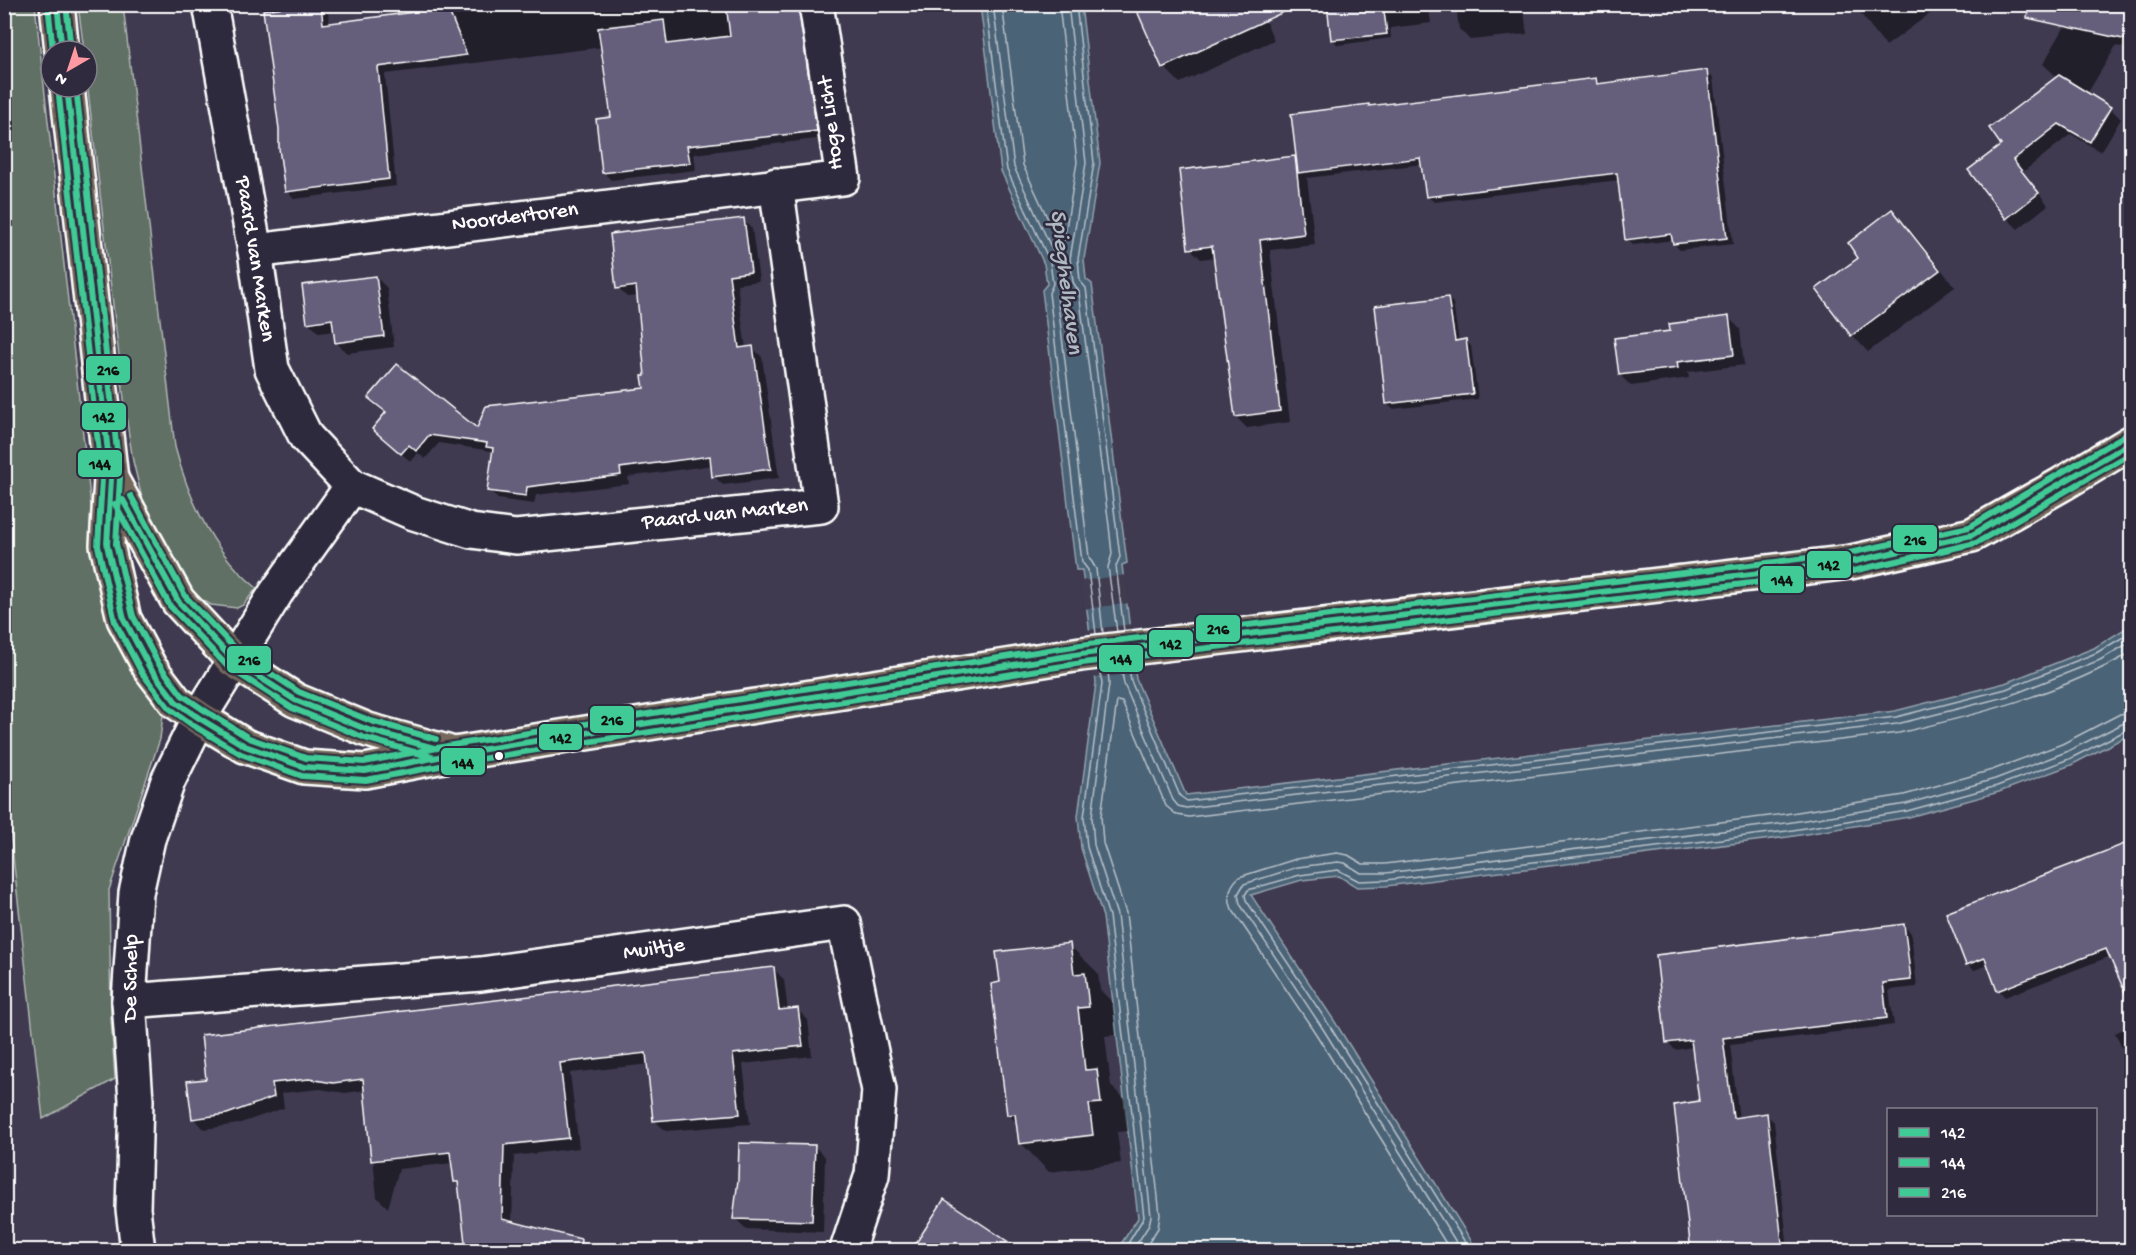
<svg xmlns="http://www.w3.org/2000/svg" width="2136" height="1255" font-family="'Gochi Hand',sans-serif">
	<rect width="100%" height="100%" fill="#3f3a50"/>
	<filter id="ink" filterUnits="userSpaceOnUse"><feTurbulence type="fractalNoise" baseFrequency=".0167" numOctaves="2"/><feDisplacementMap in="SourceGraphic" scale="12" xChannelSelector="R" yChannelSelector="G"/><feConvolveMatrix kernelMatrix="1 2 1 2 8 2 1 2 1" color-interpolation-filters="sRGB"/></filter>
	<g filter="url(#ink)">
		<!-- green -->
		<g fill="#616f65" stroke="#b0b7b2" stroke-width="1.5">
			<polygon points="4,5 35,5 97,560 163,715 160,739 109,890 111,1018 115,1079 43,1119 4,778"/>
			<path d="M 78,5 L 123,5 L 175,447 C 189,500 213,553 257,588 L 243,605 L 237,608 L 211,605 L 192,594 L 153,526 L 141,494 L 133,461 L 126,416 L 87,82 L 87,51 L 84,51 Z"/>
		</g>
		<!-- water -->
		<polygon fill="#4c6477" stroke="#94a2ad" stroke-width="1.5" points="980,5 1081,5 1100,163 1084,259 1086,279 1092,284 1127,563 1122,565 1136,679 1186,795 1895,711 2005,683 2094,648 2131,625 2131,734 2071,765 1999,792 1909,817 1788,837 1386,886 1357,887 1339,876 1302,880 1251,895 1335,1022 1477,1250 1117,1250 1138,1218 1103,917 1081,848 1078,816 1096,683 1082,570 1076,570 1042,290 1047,284 1044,264 1001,171"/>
		<!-- pier -->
		<g fill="#3f3a50">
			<polygon points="1126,575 1130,603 1084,609 1080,581"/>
			<polygon points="1132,624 1138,673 1092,678 1086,630"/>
		</g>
		<!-- shadow -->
		<g fill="#0007">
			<polygon points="415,4 806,4 824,138 694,154 696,170 611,180 603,172 613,118 603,47 385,74 396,186 294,199 287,191 320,5 328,12 330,25 416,14"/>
			<polygon points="1258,4 1274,40 1180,83 1164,67"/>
			<polygon points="1328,4 1428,4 1431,23 1390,28 1391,38 1338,45 1333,40"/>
			<polygon points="1456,4 1523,4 1527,34 1470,40 1459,29"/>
			<polygon points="1690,4 1725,4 1697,12"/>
			<polygon points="1853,4 1943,4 1886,46"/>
			<polygon points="2078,4 2132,4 2132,49 2116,46 2087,94 2110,108 2121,119 2101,152 2071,134 2023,172 2048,205 2018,229 2007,218 2003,146 2058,78 2043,64"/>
			<polygon points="1706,72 1713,78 1733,244 1680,250 1674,244 1674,240 1633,245 1627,239 1619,180 1434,202 1427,196 1423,164 1307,178 1315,245 1270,250 1290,422 1247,428 1236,417 1215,257 1201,259 1190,248 1295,158 1298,161 1371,108 1595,80 1601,85"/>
			<polygon points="1892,211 1908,227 1955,287 1868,352 1852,335 1818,289 1860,258"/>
			<polygon points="743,220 752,229 759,281 737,284 746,349 753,348 762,357 779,478 723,485 714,476 713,465 628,477 629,484 536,495 534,504 498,499 489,490 494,452 492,451 439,443 425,459 418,453 411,462 374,429 387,413 379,407 478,431 646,389 646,377 638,296 627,297 618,288"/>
			<polygon points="376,277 387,288 394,347 347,353 336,342 335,331 319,333 308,322"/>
			<polygon points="1448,298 1453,303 1459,342 1466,341 1471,346 1478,399 1393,409 1387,404"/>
			<polygon points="1729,318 1740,329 1744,365 1688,372 1689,378 1631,386 1620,375 1672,333"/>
			<polygon points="2125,846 2111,956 2005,997 1999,990 1989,965 1974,970 1967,964"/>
			<polygon points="1904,926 1911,933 1917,987 1889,990 1894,1025 1730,1045 1739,1119 1767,1115 1774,1122 1788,1250 1693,1250 1701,1103 1693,1047 1675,1050 1668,1042"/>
			<polygon points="1069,945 1098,973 1100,990 1113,1003 1116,1035 1105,1036 1111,1086 1125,1099 1128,1131 1117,1132 1121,1163 1049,1172 1021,1143 1018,1124 1008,1114 1001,984"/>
			<polygon points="774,969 784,980 788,1011 798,1010 808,1020 812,1056 743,1064 750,1124 666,1131 655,1121 649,1064 570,1073 579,1148 514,1156 512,1223 468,1250 460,1187 455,1182 453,1163 399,1169 388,1208 377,1197 366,1090 345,1093 320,1089 282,1093 284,1108 238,1124 204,1129 193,1118 189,1083"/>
			<polygon points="2132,1025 2132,1069 2115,1033"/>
			<polygon points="814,1146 825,1157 823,1232 746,1229 735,1218"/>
		</g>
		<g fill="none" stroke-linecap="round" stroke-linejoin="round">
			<!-- shore -->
			<g stroke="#b7c1c9" stroke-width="1.5">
				<polyline points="986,4 1007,170 1050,262 1053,284 1049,293 1082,562 1088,570 1096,634"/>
				<polyline points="993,4 1014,167 1057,260 1061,284 1057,296 1089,557 1096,569 1103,633"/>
				<polyline points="1002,4 1023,165 1058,241 1061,243 1064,240 1077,162 1059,4"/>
				<polyline points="1068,4 1086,163 1070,259 1073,282 1079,292 1109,526 1112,554 1108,567 1117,632"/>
				<polyline points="1076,4 1094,163 1078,259 1080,281 1086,288 1116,525 1120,557 1116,566 1124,631"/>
				<polyline points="1129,666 1131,681 1180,796 1187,801 1896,717 2006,689 2096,653 2132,632"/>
				<polyline points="1121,667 1124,684 1173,800 1178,806 1186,808 1897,724 2009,696 2100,660 2132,641"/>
				<polyline points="1108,669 1109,684 1092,817 1094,845 1117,915 1151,1216 1149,1225 1133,1250"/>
				<polyline points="1100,670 1102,684 1084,817 1087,847 1109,916 1144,1217 1124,1250"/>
				<path d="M 1144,1250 L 1158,1228 L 1160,1215 L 1126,913 L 1103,843 L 1101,816 L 1117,701 L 1122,702 L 1166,806 L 1177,815 L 1189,817 L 1899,733 C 1979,714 2060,694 2132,652"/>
				<path d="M 1450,1250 L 1316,1034 L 1232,909 C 1227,897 1229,886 1239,877 L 1296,859 L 1337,853 L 1348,855 L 1363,864 L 1385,864 L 1785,814 L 1904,795 L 1992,770 L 2062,744 L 2120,714 L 2132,712"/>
				<polyline points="1461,1250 1323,1029 1240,904 1238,894 1244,884 1298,867 1338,862 1345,863 1361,873 1386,873 1786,823 1906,804 1995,779 2066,752 2124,723 2132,721"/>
				<polyline points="1470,1250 1329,1025 1246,900 1245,895 1248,890 1300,875 1338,870 1359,881 1386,880 1787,831 1907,811 1997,786 2069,759 2127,730 2132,729"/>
			</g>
		</g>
		<!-- building -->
		<g fill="#655e7c" stroke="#fff" stroke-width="1.5">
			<polygon points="309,4 321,4 323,24 414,12 413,4 446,4 467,55 378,67 389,179 285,192 279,148 279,129 263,10"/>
			<polygon points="726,4 798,4 817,131 687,146 690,163 602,173 596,119 611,117 598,28 664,20 667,44 730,36"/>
			<polygon points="1134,4 1301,4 1162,68"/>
			<polygon points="1327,4 1383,4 1387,34 1331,40"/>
			<polygon points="2029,4 2132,4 2132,41 2027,18"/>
			<polygon points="1707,70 1727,238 1673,244 1671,234 1625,240 1617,173 1426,197 1420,158 1298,173 1291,114 1369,104 1369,106 1596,78 1597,84"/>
			<polygon points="2059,75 2111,107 2090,142 2059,124 2013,160 2039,193 2006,219 1968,170 2001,145 1989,128"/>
			<polygon points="1295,156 1304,234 1260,240 1280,411 1235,417 1212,246 1188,249 1179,170"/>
			<polygon points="1892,209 1940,270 1851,336 1816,289 1858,258 1848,243"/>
			<polygon points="744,218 751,272 729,275 739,348 753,346 771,469 712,477 710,456 620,468 621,475 527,487 526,496 487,491 493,448 486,447 487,443 429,435 416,451 409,445 401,454 372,429 386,412 368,398 397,364 477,428 486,406 644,388 642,376 645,376 636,286 616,289 610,234"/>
			<polygon points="376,276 384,336 335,343 332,319 307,323 302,285"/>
			<polygon points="1448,297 1455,341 1466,339 1473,394 1386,404 1375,306"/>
			<polygon points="1729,316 1734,355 1677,362 1678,368 1619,375 1614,338 1670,331 1669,324"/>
			<polygon points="2132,841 2132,1008 2106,949 1997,991 1985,958 1966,965 1946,913"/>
			<polygon points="1904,924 1911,980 1883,983 1887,1018 1723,1038 1733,1118 1767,1113 1783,1251 1691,1251 1674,1105 1699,1101 1691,1040 1666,1043 1656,955"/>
			<polygon points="1070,943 1074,974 1085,973 1089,1007 1078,1008 1085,1070 1097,1069 1101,1103 1089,1104 1093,1135 1019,1144 1015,1114 1007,1115 991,984 1000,982 996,952"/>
			<polygon points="774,967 779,1010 798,1008 803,1046 733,1054 740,1114 653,1121 646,1053 560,1063 569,1138 504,1145 502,1219 581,1239 580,1251 466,1251 458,1182 454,1182 450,1152 371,1161 363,1079 333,1083 309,1079 272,1083 274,1097 227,1114 192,1119 187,1081 206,1079 201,1035"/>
			<polygon points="739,1143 815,1145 812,1221 733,1219 738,1180"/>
			<polygon points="944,1199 1022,1251 911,1251"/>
		</g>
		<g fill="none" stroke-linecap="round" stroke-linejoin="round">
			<!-- minor casing -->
			<g stroke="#fff" stroke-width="38">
				<g id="minor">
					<polyline points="210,4 255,251 272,369 306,437 352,486 414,513 471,531 516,537 821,506 776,185"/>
					<polyline points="255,251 843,178 816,4"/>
					<polyline points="129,1001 481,974 844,923 879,1090 872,1175 847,1250"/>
					<polyline points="138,1250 133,1209 136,1100 129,1001 136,893 148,839 168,781 199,718 276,593 352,486"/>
				</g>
			</g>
			<!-- major casing -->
			<g stroke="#fff" stroke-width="38">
				<g id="major">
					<polyline points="57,4 62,51"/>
					<polyline points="67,87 111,479 107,545 124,619 150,668 176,702 199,718 245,746 304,767 365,771 454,754 1081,654 1851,562 1972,535 2062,484 2132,442"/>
					<polyline points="111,479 178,601 233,660 295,700 368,730 447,752"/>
				</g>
			</g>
			<!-- minor -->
			<use href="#minor" stroke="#2f2a3d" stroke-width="33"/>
			<!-- major -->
			<use href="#major" stroke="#76695c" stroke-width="33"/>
			<!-- bus-1 casing -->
			<g stroke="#2f2a3d" stroke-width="10">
				<g id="bus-1">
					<polyline points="57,4 62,51"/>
					<polyline points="67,87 111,479 107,545 124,619 150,668 176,702 199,718 245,746 304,767 365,771 454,754 1081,654 1851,562 1972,535 2132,442"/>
					<polyline points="123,500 178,601 233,660 295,700 368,730 434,748"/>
				</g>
			</g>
			<!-- bus-2 casing -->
			<g stroke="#2f2a3d" stroke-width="10">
				<g id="bus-2">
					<polyline points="48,5 53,51"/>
					<polyline points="58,88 102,479 98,546 115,622 142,673 169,708 194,726 241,754 302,776 366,780 456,763 1082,663 1853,571 1976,543 2132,453"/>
					<polyline points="115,504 170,606 228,667 292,708 365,738 432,757"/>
				</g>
			</g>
			<!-- bus-3 casing -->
			<g stroke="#2f2a3d" stroke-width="10">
				<g id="bus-3">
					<polyline points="66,4 71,50"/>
					<polyline points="76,87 120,478 116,544 133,616 158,663 182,695 204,710 249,738 306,758 364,762 453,745 1080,645 1849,553 1969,527 2127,434"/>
					<polyline points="131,496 185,596 239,653 299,692 371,721 436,739"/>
				</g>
			</g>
			<!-- bus-1 -->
			<use href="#bus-1" stroke="#40ca96" stroke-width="6"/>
			<!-- bus-2 -->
			<use href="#bus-2" stroke="#40ca96" stroke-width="6"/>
			<!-- bus-3 -->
			<use href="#bus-3" stroke="#40ca96" stroke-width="6"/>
		</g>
	</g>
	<!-- markers -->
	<circle fill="#fff" stroke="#2f2a3d" stroke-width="2" cx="499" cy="756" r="5"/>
	<g text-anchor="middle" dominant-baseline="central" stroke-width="5" stroke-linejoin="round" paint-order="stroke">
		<!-- street labels -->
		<g font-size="22" fill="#fff" stroke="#2f2a3d">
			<text transform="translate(832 123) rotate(-97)">Hoge Licht</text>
			<text transform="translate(515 218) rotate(-7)">Noordertoren</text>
			<text transform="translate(254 259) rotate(81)">Paard van Marken</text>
			<text transform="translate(725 515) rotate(-6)">Paard van Marken</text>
			<text transform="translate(654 950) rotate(-8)">Muiltje</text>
			<text transform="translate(132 978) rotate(-89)">De Schelp</text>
		</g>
		<!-- water labels -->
		<g font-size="24" font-style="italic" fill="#aeb9c2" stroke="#2f2a3d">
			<text transform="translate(1065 282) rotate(83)">Spieghelhaven</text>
		</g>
	</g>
	<g stroke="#2f2a3d" stroke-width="2">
		<rect x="85" y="355" width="46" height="29" rx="6" fill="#40ca96"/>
		<rect x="81" y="402" width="46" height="29" rx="6" fill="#40ca96"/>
		<rect x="77" y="449" width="46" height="29" rx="6" fill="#40ca96"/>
		<rect x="1892" y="524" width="46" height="29" rx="6" fill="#40ca96"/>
		<rect x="1806" y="550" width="46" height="29" rx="6" fill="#40ca96"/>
		<rect x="1759" y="565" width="46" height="29" rx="6" fill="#40ca96"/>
		<rect x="1195" y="614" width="46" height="29" rx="6" fill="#40ca96"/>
		<rect x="1148" y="629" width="46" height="29" rx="6" fill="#40ca96"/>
		<rect x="1098" y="644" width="46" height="29" rx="6" fill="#40ca96"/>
		<rect x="226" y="645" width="46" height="29" rx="6" fill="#40ca96"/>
		<rect x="589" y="705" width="46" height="29" rx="6" fill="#40ca96"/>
		<rect x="538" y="723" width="45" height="28" rx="6" fill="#40ca96"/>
		<rect x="440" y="747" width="46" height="29" rx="6" fill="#40ca96"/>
	</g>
	<g font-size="16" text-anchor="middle" font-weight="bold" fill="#111">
		<text x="108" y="375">216</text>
		<text x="104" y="422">142</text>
		<text x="100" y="469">144</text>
		<text x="1915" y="545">216</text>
		<text x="1829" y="570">142</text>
		<text x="1782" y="585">144</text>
		<text x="1218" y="634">216</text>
		<text x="1171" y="649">142</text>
		<text x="1121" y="664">144</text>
		<text x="249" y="665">216</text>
		<text x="612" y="725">216</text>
		<text x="561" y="743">142</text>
		<text x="463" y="768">144</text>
	</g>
	<!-- margin -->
	<rect width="2136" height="1255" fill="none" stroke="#2f2a3d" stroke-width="24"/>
	<rect x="12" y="12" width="2112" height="1231" fill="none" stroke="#fff" stroke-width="2" filter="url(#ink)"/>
	<!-- legend -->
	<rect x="1887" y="1108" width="210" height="108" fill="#2f2a3d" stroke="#827f8b" stroke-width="1.5"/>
	<rect x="1899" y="1128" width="30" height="9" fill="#40ca96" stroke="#827f8b" stroke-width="1.5"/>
	<text x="1941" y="1138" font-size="18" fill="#ffffff">142</text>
	<rect x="1899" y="1158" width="30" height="9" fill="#40ca96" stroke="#827f8b" stroke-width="1.5"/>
	<text x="1941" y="1168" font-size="18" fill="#ffffff">144</text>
	<rect x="1899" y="1188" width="30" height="9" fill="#40ca96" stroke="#827f8b" stroke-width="1.5"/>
	<text x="1941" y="1198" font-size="18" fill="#ffffff">216</text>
	<!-- north arrow -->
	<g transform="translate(69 69) rotate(219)"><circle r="28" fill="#2f2a3d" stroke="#827f8b" stroke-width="1.5"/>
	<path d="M0-4.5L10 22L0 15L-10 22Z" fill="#ff9aa2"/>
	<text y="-9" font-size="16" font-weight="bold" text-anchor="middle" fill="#ffffff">N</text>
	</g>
</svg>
